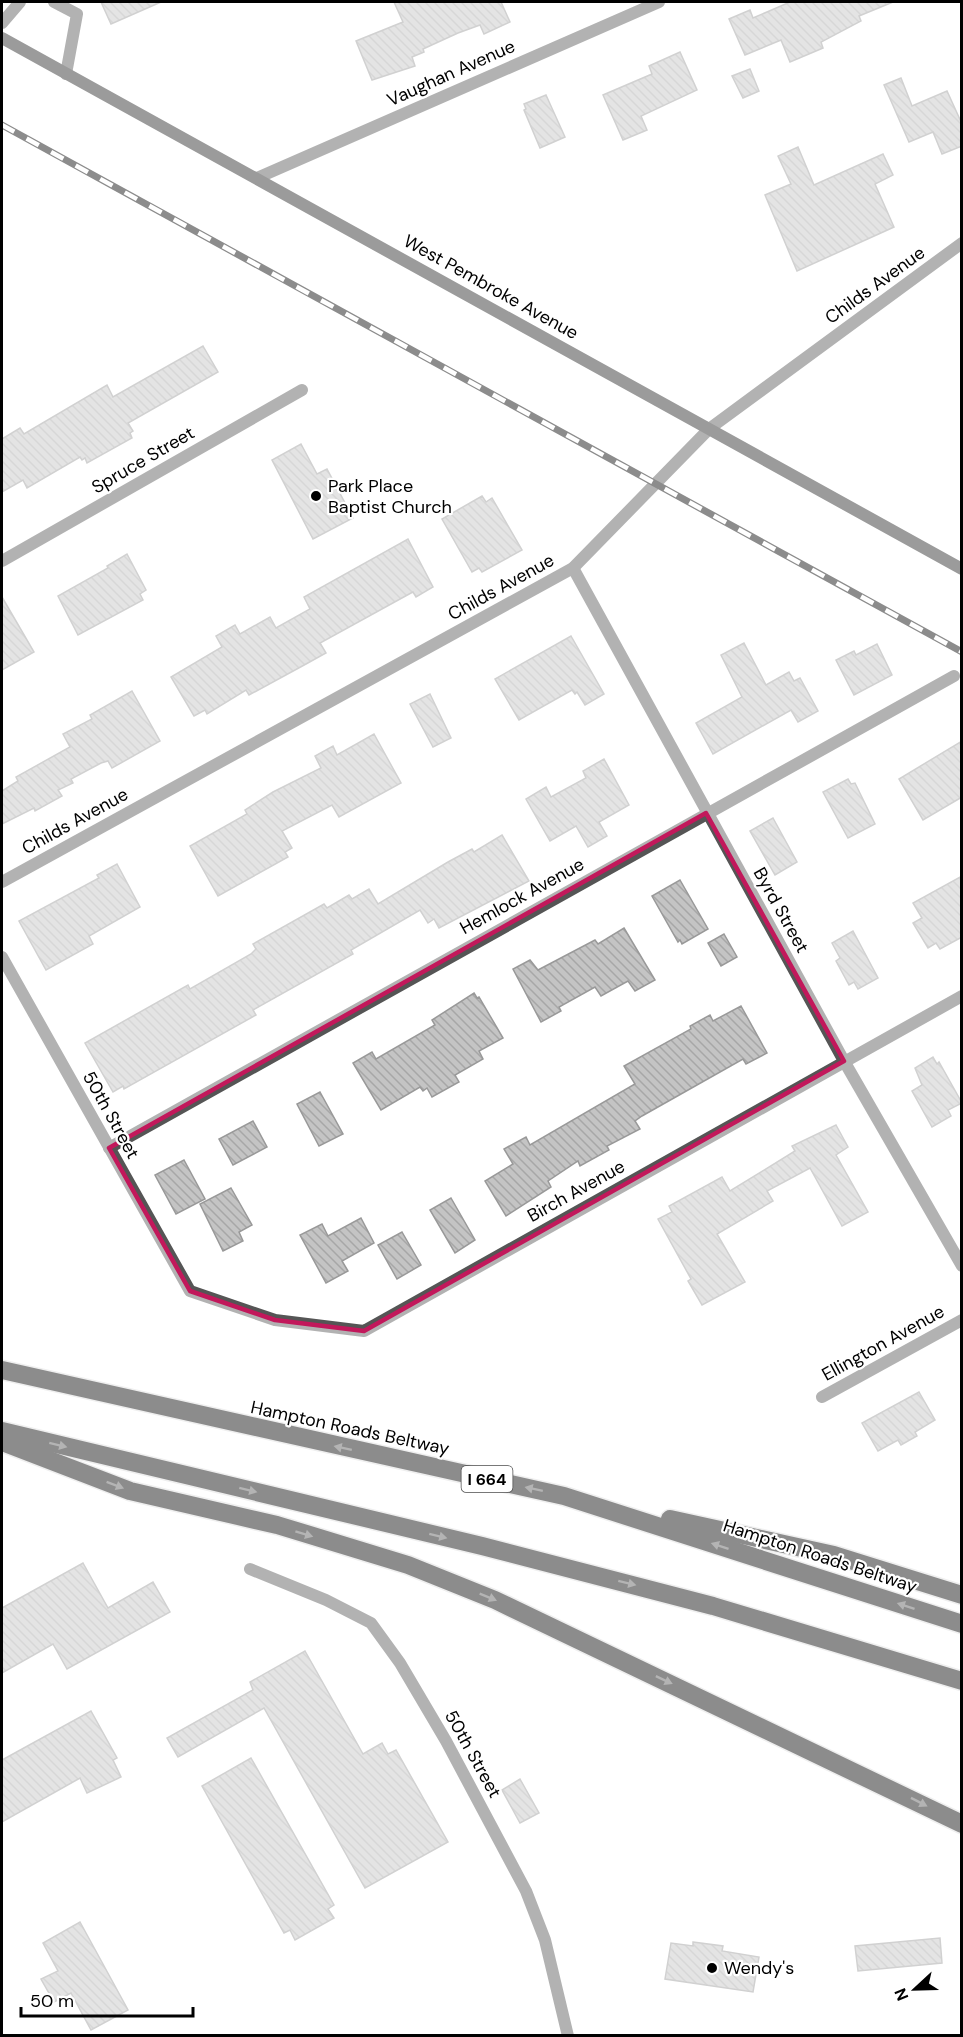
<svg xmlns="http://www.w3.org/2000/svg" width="963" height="2037" font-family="'DM Sans',sans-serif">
	<defs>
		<pattern id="building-back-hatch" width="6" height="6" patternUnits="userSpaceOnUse" patternTransform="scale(1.5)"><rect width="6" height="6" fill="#c4c4c4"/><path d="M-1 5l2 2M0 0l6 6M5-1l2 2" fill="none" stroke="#a7a7a7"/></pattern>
	</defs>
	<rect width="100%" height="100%" fill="#fff"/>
	<!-- building -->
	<g fill="url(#building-back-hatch)" stroke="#999" stroke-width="1.5">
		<polygon points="101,2 161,2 111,24"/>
		<polygon points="394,2 501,2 510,22 484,34 480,25 458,33 423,49 424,52 412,57 415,66 372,80 356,41 403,22"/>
		<polygon points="790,2 893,2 859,16 861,21 821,42 823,48 790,62 781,40 745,55 729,19 750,10 753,18"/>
		<polygon points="680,52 697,90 641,116 647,130 623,140 603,95 652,74 649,66"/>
		<polygon points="750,69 759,91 743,98 732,76"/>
		<polygon points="901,78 912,106 947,91 962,124 962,146 942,154 933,132 909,142 884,85"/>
		<polygon points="546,95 565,137 540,148 524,110 526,109 524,104"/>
		<polygon points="798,147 814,185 883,154 893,175 875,184 894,227 797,271 765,195 791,184 778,156"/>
		<polygon points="203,346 218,372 128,423 133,431 130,433 132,438 87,463 85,458 82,460 80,457 27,488 23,480 2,492 2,439 20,428 24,434 107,385 113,397"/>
		<polygon points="301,444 317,474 327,469 353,518 313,539 272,460"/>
		<polygon points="482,496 486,502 492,498 522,550 482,572 479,568 472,572 442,519"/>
		<polygon points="408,539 433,587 416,597 413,592 411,593 320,643 326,653 306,664 249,695 246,690 207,714 205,710 194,716 171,677 222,647 216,636 235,625 240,634 270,617 276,628 310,609 304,597"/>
		<polygon points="127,554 146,590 140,594 143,600 78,635 58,596 108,568 107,566"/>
		<polygon points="2,597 34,652 2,670"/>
		<polygon points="571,636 604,694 585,705 577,692 575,694 572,690 519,720 495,679"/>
		<polygon points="744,643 766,685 789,672 794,681 800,678 818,711 798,722 791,710 713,754 696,723 742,697 721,655"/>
		<polygon points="877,644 892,675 854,695 836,660 854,651 856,655"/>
		<polygon points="132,691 160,741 112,768 108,761 101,763 71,779 73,783 58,790 62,796 35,811 34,808 2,824 2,791 18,781 16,777 70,747 63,734 92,719 90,715"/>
		<polygon points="430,694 451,738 433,747 410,704"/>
		<polygon points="374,734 401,783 339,817 332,805 282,831 292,848 285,852 288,857 218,896 190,846 247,814 245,810 273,792 321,768 315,756 333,746 337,755"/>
		<polygon points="962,741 962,797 923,820 899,779"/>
		<polygon points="604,759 629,805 599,822 607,836 588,847 576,826 550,841 526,799 546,787 551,797 586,778 583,771"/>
		<polygon points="848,779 851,784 855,783 875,824 848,838 823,792"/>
		<polygon points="773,818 797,862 775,875 750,831"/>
		<polygon points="502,835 529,881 439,928 434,919 428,923 420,910 351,950 353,954 253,1010 256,1015 124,1089 123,1086 113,1092 85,1043 188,985 190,989 251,954 256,949 253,944 324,904 327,908 349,895 352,899 369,889 378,904 448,862 472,849 474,852"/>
		<polygon points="117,864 140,907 89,936 93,944 46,970 19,921 99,878 97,875"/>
		<polygon points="962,876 962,937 940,949 936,943 928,948 913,923 922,918 913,903"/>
		<polygon points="680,880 708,929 682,944 680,940 678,942 652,896"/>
		<polygon points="624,928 655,980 635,991 628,981 601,996 595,987 559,1007 561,1011 541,1022 513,969 530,960 538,970 595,940 598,944"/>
		<polygon points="853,931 878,978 858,989 854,982 849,985 836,961 840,958 832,943"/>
		<polygon points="724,934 737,957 721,966 708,943"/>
		<polygon points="474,993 477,998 479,997 503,1038 479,1051 483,1059 455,1075 459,1082 432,1097 427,1088 423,1091 420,1087 381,1110 353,1063 372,1052 376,1059 435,1025 432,1020"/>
		<polygon points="741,1006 767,1053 746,1064 743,1059 642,1116 635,1121 640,1129 607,1146 609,1150 580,1166 578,1161 548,1181 551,1187 506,1216 485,1181 513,1164 504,1149 526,1137 530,1145 635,1084 624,1066 691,1029 690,1026 710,1015 713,1021"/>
		<polygon points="933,1057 937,1064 939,1062 962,1103 948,1110 951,1116 932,1127 912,1091 922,1085 915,1068"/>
		<polygon points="320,1092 343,1134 319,1146 297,1104"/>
		<polygon points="253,1121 267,1147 233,1165 219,1139"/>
		<polygon points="836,1125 848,1147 836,1155 868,1212 842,1226 810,1168 767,1191 773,1201 717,1234 745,1282 702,1305 688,1281 691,1279 658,1219 672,1212 669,1206 722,1177 730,1191 795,1151 792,1146"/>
		<polygon points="184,1160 205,1199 176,1214 155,1175"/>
		<polygon points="231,1188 252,1225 239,1232 243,1241 223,1251 200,1204"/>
		<polygon points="451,1198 475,1240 455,1253 430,1210"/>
		<polygon points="361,1218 374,1243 342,1261 348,1271 326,1283 300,1235 322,1224 328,1236"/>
		<polygon points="402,1232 421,1265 397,1279 378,1245"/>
		<polygon points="919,1392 935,1420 915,1432 917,1436 901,1445 898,1440 878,1451 862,1423"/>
		<polygon points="83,1563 108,1608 153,1582 170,1612 67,1669 53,1644 2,1673 2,1608"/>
		<polygon points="305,1651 363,1754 382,1743 388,1754 396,1750 448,1842 365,1888 264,1708 178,1757 167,1738 253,1690 250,1682"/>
		<polygon points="91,1711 117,1758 113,1760 121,1777 87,1793 80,1778 2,1822 2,1760"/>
		<polygon points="251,1758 334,1905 328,1909 334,1918 295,1940 290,1930 284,1933 202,1786"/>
		<polygon points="520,1779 539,1813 520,1823 502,1790"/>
		<polygon points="80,1922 128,2010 91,2030 71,1993 54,2002 41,1979 58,1971 43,1943"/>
		<polygon points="940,1938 942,1963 858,1971 855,1946"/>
		<polygon points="693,1942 723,1946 722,1951 759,1957 753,1992 665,1979 671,1943 693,1946"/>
	</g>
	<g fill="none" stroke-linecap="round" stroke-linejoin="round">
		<!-- motorway casing -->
		<g stroke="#dbdbdb" stroke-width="21">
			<g id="motorway">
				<polyline points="2,1370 564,1496 962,1624"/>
				<polyline points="2,1431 482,1546 713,1606 962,1681"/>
				<polyline points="2,1442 130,1491 277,1525 408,1565 495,1600 962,1824"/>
				<polyline points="670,1519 834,1555 962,1595"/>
			</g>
		</g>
		<!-- service -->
		<g stroke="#555" stroke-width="12">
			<polyline points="54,2 77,14 66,74"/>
			<polyline points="2,23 20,2"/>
		</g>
		<!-- minor -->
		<g stroke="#555" stroke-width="12">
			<polyline points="257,178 659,2"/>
			<polyline points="2,561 302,390"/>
			<polyline points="573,568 844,1061 962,1266"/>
			<polyline points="2,882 573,568 709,429 962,243"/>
			<polyline points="2,957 190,1291 275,1320 364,1331 962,996"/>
			<polyline points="109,1148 954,676"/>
			<polyline points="822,1397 962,1320"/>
			<polyline points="250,1569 326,1600 371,1623 400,1663 446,1741 526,1891 545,1940 568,2036"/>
		</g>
		<!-- secondary -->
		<polyline stroke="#222" stroke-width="12" points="2,38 962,569"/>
		<!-- motorway -->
		<use href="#motorway" stroke="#000" stroke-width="18"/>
		<!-- rail casing -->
		<g stroke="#000" stroke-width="7">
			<polyline id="rail" points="2,125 962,652"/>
		</g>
		<!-- rail -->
		<use href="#rail" stroke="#fff" stroke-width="4.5" stroke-dasharray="14" stroke-linecap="butt"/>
	</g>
	<!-- one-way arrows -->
	<defs><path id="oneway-solid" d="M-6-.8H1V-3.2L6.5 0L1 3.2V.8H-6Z" transform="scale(1.5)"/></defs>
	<g fill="#595959">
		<use href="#oneway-solid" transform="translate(58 1445) rotate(14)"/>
		<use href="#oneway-solid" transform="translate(343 1448) rotate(-168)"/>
		<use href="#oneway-solid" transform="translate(115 1485) rotate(21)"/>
		<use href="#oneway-solid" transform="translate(534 1489) rotate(-168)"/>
		<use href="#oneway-solid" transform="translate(248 1490) rotate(14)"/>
		<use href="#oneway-solid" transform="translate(304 1534) rotate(17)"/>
		<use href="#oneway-solid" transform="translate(438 1536) rotate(14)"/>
		<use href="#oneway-solid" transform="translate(720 1546) rotate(-162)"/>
		<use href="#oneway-solid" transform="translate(627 1583) rotate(14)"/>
		<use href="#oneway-solid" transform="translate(488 1597) rotate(22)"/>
		<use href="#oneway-solid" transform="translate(906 1606) rotate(-162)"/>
		<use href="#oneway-solid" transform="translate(664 1680) rotate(25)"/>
		<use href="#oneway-solid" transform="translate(919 1802) rotate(27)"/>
	</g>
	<!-- marked area -->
	<path d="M0 0H963V2037H0ZM 706,813 L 844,1061 L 364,1331 L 275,1320 L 190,1291 L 109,1148 Z" fill="#fff" fill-opacity=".55" fill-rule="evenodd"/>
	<path fill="none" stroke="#c2185b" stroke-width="4.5" stroke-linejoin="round" d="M 706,813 L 844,1061 L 364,1331 L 275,1320 L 190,1291 L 109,1148 Z"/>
	<!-- markers -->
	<g fill="#000" stroke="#fff" stroke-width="2">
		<circle cx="316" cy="496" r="6"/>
		<circle cx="712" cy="1968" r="6"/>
	</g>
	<g text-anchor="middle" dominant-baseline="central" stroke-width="4.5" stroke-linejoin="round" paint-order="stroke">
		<!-- shield labels -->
		<rect fill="#fff" stroke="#4c4c4c" stroke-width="1.5" x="461.5" y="1466" width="51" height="26" rx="4.5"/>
		<g font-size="16" font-weight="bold" fill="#000">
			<text x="487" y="1479">I 664</text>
		</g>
		<!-- street labels -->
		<g font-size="18" fill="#000" stroke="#fff">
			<text transform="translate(451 73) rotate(-24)">Vaughan Avenue</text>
			<text transform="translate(875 285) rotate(-36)">Childs Avenue</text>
			<text transform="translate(491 287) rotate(29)">West Pembroke Avenue</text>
			<text transform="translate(143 460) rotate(-30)">Spruce Street</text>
			<text transform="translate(501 587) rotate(-29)">Childs Avenue</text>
			<text transform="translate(75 821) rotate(-29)">Childs Avenue</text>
			<text transform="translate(522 896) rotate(-29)">Hemlock Avenue</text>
			<text transform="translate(781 910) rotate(61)">Byrd Street</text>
			<text transform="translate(111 1115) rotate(61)">50th Street</text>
			<text transform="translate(576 1191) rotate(-29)">Birch Avenue</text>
			<text transform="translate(883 1343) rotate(-29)">Ellington Avenue</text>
			<text transform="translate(350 1428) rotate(12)">Hampton Roads Beltway</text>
			<text transform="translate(820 1556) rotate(18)">Hampton Roads Beltway</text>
			<text transform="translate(473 1754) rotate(61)">50th Street</text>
		</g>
		<!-- poi labels -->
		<g font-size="18" fill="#000" stroke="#fff" text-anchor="start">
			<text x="328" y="486">Park Place<tspan x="328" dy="21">Baptist Church</tspan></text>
			<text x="724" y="1968">Wendy's</text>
		</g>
	</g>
	<!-- border -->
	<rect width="963" height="2037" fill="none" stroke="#000000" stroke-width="6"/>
	<!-- north arrow -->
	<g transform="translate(915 1989) rotate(248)" stroke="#ffffff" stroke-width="4.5" paint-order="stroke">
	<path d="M0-4.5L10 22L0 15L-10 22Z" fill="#000000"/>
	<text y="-9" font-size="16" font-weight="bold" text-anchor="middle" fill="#000000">N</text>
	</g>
	<!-- scale -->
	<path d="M21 2007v9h172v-9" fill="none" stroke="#000000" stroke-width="3"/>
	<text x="30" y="2007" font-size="18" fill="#000000" stroke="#ffffff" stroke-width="4.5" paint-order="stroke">50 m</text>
</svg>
